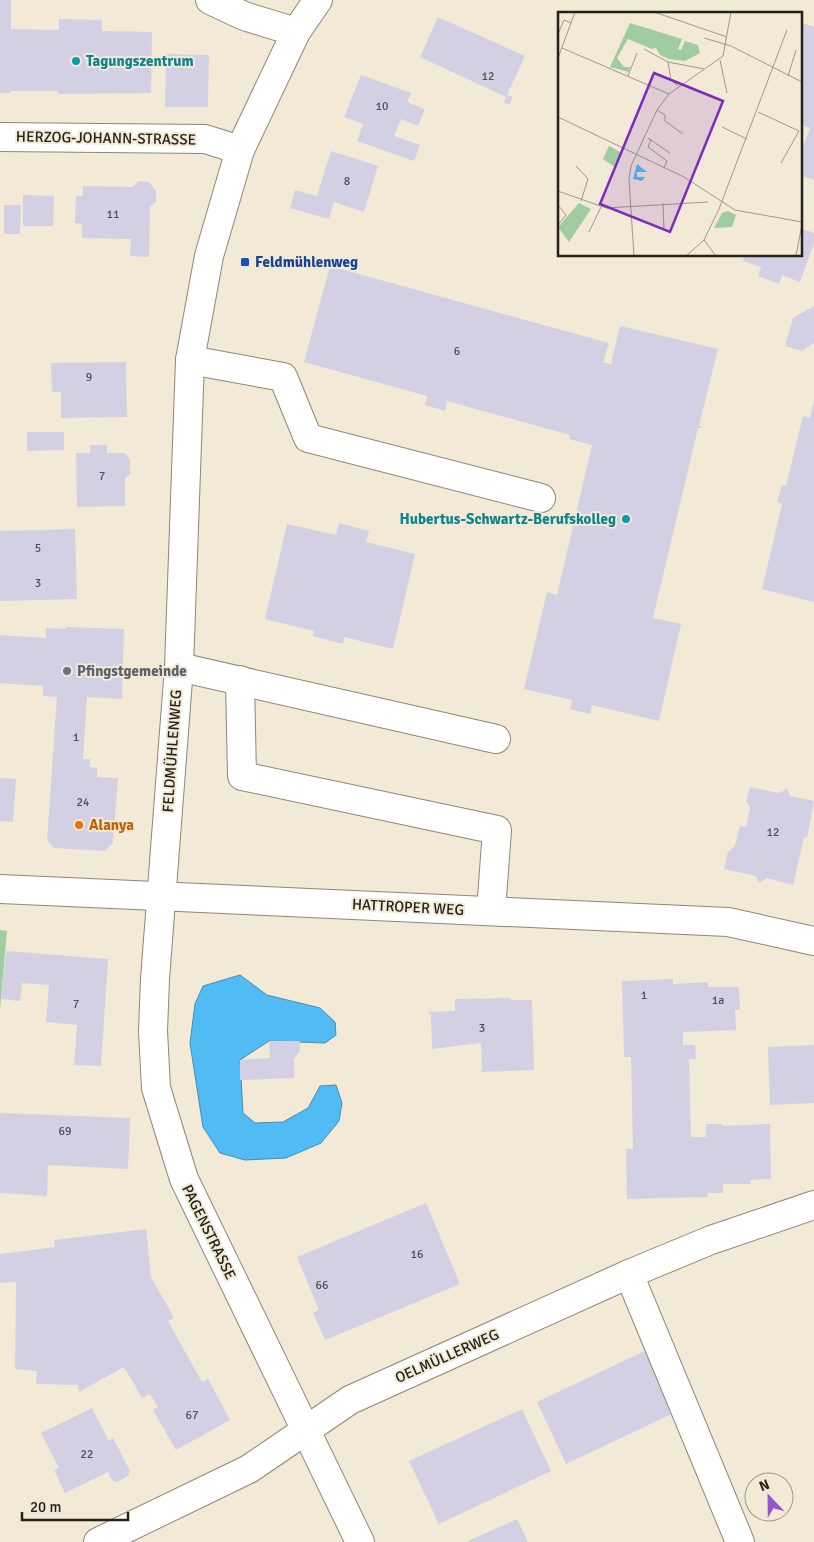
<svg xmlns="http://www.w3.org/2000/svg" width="814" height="1542" font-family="Signika,sans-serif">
	<rect width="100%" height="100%" fill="#f3e9d7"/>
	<!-- green -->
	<polygon fill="#9fcca0" points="0,930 7,931 0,1009"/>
	<!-- water -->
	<polygon fill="#51bcf3" stroke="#448eb2" points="240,975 267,995 320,1008 335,1022 336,1035 325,1043 269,1041 240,1060 243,1113 255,1123 283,1122 308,1108 320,1086 336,1085 342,1103 339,1121 321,1143 286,1158 245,1160 220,1153 203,1127 190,1043 195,1004 203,986"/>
	<!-- building -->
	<g fill="#d3d0e3">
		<polygon points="0,0 11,0 11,29 59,30 59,19 102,20 102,31 152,32 151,93 58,94 58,91 10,91 10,93 0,93"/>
		<polygon points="438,17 525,56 507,95 513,97 509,105 504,102 506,97 420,57"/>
		<polygon points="800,22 814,27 814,180 800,175 800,155 810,128 800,124"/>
		<polygon points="166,54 209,55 208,107 165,107"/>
		<polygon points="361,75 411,93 407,102 425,109 418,126 401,119 394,136 420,145 414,161 357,141 363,124 344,117"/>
		<polygon points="331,151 378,166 364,212 334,202 329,219 290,208 295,190 317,196"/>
		<polygon points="139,181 149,182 156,191 156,202 150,206 149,257 130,256 131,239 82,238 82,224 75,223 76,196 83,196 83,186 132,187"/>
		<polygon points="23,195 54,196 53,226 23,226"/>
		<polygon points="4,205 21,205 20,234 4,234"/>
		<polygon points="800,228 814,233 814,243 800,282 782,275 779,284 758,276 761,267 743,261 745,255 800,255"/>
		<polygon points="330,266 609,343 603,362 611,364 620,326 718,349 699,426 703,428 698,428 653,618 681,624 659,721 592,705 590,714 570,709 572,700 524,689 547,592 557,595 592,445 569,439 570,435 447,401 445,411 425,405 427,396 304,362"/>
		<polygon points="814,306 814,343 802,351 785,346 793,318"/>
		<polygon points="126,362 127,417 61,418 61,392 52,392 51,363"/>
		<polygon points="813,404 814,404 814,602 762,589 782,504 777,502 782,485 786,486 803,416 810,418"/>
		<polygon points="27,432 64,432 64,450 27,451"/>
		<polygon points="90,445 107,445 107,453 125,453 130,460 130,474 125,478 125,506 77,507 76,453 90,453"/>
		<polygon points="339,523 369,531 366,542 415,554 393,649 344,637 343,644 313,636 314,631 265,619 287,524 336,535"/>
		<polygon points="75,529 77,599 0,601 0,531"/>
		<polygon points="66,627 124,629 122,699 87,697 83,759 90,759 90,767 97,768 97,777 118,778 113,843 104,851 54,848 47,840 57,697 43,696 43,686 0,683 0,635 46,638 46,628 66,629"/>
		<polygon points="0,778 16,779 13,822 0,821"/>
		<polygon points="750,787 779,793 787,789 790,796 814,801 807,838 804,837 793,885 767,878 759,883 756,876 724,869 728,852 735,846 740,826 746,827 750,808 746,801"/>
		<polygon points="6,951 108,959 101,1066 74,1065 77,1025 46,1022 49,985 22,983 20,1001 1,999"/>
		<polygon points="673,979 673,984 708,982 708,987 739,987 740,1010 735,1010 736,1030 683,1032 683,1045 695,1045 696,1059 689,1059 691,1137 706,1137 706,1124 722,1124 722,1126 770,1124 771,1179 750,1180 751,1184 723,1184 723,1193 707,1193 708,1197 627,1199 626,1149 633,1149 631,1057 624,1057 622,981"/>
		<polygon points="511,998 511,1000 532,1000 534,1070 480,1072 482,1070 481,1043 432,1049 431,1014 427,1012 455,1011 455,999"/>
		<polygon points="269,1041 300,1041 300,1051 294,1059 294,1078 240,1080 240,1060 270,1058"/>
		<polygon points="814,1045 814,1103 770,1105 768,1047"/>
		<polygon points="0,1113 130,1118 128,1169 48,1165 47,1196 0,1193"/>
		<polygon points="426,1203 460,1284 325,1340 313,1313 319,1310 297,1257"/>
		<polygon points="146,1229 151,1277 174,1318 168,1321 202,1382 208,1379 230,1420 176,1450 153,1410 158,1407 150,1394 142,1398 124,1367 79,1392 78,1385 36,1384 37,1371 15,1369 16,1282 0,1283 0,1254 55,1247 54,1240"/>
		<polygon points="649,1349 678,1411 566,1464 537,1402"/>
		<polygon points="92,1408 109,1441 113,1438 130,1471 128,1476 117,1482 112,1480 108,1472 65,1493 54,1470 59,1468 41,1433"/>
		<polygon points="522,1409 551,1471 439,1524 409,1461"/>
		<polygon points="517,1519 528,1542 466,1542"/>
	</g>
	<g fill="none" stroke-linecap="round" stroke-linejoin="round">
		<!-- minor casing -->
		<g stroke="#8f8676" stroke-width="30">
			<g id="minor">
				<polyline points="210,0 244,16 296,32"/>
				<polyline points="318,0 296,32 240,150 209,256 190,360 179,667 155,979 153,1031 156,1088 184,1179 360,1542"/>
				<polyline points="0,137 205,139 240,150"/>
				<polyline points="190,360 283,377 308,438 541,498"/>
				<polyline points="179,667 496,739"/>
				<polyline points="240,680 242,776 497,830 491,911"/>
				<polyline points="0,889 728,922 814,941"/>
				<polyline points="629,1274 740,1542"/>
				<polyline points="98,1542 249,1469 350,1400 629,1274 711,1240 814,1205"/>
			</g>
		</g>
		<!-- minor -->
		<use href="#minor" stroke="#fff" stroke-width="28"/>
	</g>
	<!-- markers -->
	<g fill="#0f9aa8" stroke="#f3e9d7" stroke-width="2">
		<circle cx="76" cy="61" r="5"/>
		<circle cx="626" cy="519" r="5"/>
	</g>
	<rect fill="#1a4fb4" stroke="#f3e9d7" stroke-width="2" x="240" y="257" width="10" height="10" rx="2.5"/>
	<circle fill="#6b7280" stroke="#f3e9d7" stroke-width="2" cx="67" cy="671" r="5"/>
	<circle fill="#e8710a" stroke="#f3e9d7" stroke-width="2" cx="79" cy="825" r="5"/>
	<g text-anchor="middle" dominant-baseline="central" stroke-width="4" stroke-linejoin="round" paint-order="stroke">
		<!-- number labels -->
		<g font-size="12" fill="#504d4c">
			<text x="488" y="76">12</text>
			<text x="382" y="106">10</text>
			<text x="347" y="181">8</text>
			<text x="113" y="214">11</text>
			<text x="457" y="351">6</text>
			<text x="89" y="377">9</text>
			<text x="102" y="476">7</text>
			<text x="38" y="548">5</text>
			<text x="38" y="583">3</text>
			<text x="76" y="737">1</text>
			<text x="83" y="802">24</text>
			<text x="773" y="832">12</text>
			<text x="644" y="995">1</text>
			<text x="718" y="1000">1a</text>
			<text x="76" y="1004">7</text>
			<text x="482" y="1028">3</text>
			<text x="65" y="1131">69</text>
			<text x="417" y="1254">16</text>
			<text x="322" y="1285">66</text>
			<text x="192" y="1415">67</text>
			<text x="87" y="1454">22</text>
		</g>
		<!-- culture labels -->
		<g font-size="15" font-weight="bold" fill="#0d838f" stroke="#f3e9d7" text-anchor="start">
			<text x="86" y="61">Tagungszentrum</text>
			<text x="616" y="519" text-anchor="end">Hubertus-Schwartz-Berufskolleg</text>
		</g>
		<!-- street labels -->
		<g font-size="15" fill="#24211a" stroke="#f3e9d7">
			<text transform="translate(106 138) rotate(1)">HERZOG-JOHANN-STRASSE</text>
			<text transform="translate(172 751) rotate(-86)">FELDMÜHLENWEG</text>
			<text transform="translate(408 907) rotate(3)">HATTROPER WEG</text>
			<text transform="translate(209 1232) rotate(64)">PAGENSTRASSE</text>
			<text transform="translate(447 1356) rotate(-24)">OELMÜLLERWEG</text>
		</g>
		<!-- transit labels -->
		<g font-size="15" font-weight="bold" fill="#164399" stroke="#f3e9d7" text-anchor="start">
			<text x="255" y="262">Feldmühlenweg</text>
		</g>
		<!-- worship labels -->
		<g font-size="15" font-weight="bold" fill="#5b616d" stroke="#f3e9d7" text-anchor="start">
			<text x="77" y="671">Pfingstgemeinde</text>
		</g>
		<!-- food labels -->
		<g font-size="15" font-weight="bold" fill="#c56008" stroke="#f3e9d7" text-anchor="start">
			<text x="89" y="825">Alanya</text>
		</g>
	</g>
	<!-- overview -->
	<g transform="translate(558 12)">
		<rect width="244" height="244" fill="#f3e9d7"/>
		<path d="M 72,11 L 124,27 L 120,37 L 123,38 L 127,29 L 140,33 L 142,41 L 127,49 L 111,47 L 102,43 L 98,36 L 94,37 L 70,27 L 59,46 L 66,55 L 72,55 L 71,60 L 52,55 ZM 51,134 L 64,141 L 57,155 L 45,147 ZM 21,191 L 33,197 L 11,230 L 0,215 ZM 170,199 L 178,203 L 174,215 L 156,216 L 164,201 Z" fill="#9fcca0"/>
		<path d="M 79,152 L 89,160 L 79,160 L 79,165 L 87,165 L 84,169 L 75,167 Z" fill="#51bcf3"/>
		<path fill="none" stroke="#a0998b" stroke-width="1" d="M 96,0 L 169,25M 0,22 L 6,8 L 13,11M 146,26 L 173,34 L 244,70M 4,36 L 111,82M 86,37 L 110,50M 0,46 L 17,0M 162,48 L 169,81M 70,64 L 79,41M 230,64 L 238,38M 120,74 L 113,68 L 110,50 L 146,57M 99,98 L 107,103 L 107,109 L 125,122M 200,100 L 241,119 L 223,151M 0,105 L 126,165 L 177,198 L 244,210M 164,115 L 189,127M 90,126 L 112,141M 93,127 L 90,135 L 109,149 L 106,156M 18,154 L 30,167 L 23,189M 0,179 L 48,196 L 150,190M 105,191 L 106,218M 0,193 L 8,203 L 0,213M 31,220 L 43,195M 146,228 L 158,244M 76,244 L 71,168 L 73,154 L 99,98 L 111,82 L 165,44 L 173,0M 128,244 L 146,228 L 161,197 L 229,18M 238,244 L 244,212"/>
		<path fill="#7b2cbf" fill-opacity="0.15" stroke="#7b2cbf" stroke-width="2.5" d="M 96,61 L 165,89 L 112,220 L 42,192 Z"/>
		<rect width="244" height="244" fill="none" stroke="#24211a" stroke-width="2.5"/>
	</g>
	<!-- north arrow -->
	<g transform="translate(769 1497) rotate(338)"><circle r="24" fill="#f3e9d7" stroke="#a0998b"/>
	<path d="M0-4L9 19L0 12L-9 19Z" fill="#9556cc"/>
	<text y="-8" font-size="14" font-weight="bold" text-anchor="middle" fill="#24211a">N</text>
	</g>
	<!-- scale -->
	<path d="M22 1512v8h106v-8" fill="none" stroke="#24211a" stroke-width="2.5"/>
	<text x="30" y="1512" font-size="15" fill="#24211a" stroke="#f3e9d7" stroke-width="4" paint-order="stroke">20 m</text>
</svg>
